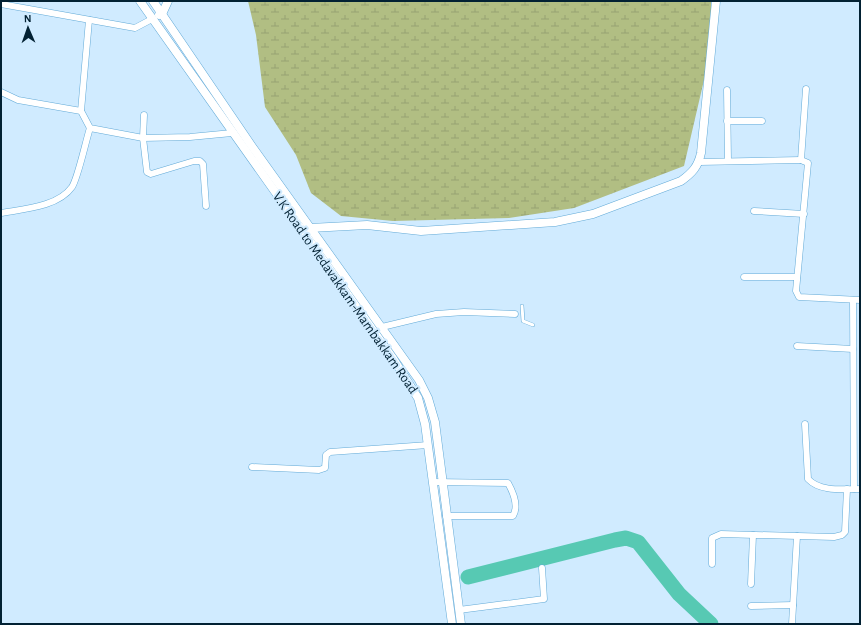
<svg xmlns="http://www.w3.org/2000/svg" width="861" height="625" font-family="'Alegreya Sans',sans-serif">
	<defs>
		<pattern id="wetland-marsh" width="20" height="14" patternUnits="userSpaceOnUse"><rect width="20" height="14" fill="#b1be83"/><path d="M1 5h8M5 5V1M11 12h8M15 12V8" fill="none" stroke="#97a372"/></pattern>
	</defs>
	<rect width="100%" height="100%" fill="#d0ebff"/>
	<!-- wetland -->
	<polygon fill="url(#wetland-marsh)" points="248,1 711,1 711,50 684,166 574,208 509,218 393,221 341,216 311,193 296,155 265,107 256,35"/>
	<g fill="none" stroke-linecap="round" stroke-linejoin="round">
		<!-- river -->
		<polyline stroke="#57c9b3" stroke-width="15" points="468,577 615,540 626,538 638,542 679,594 711,624"/>
		<!-- service casing -->
		<g stroke="#62aad7" stroke-width="4">
			<polyline id="service" points="522,306 523,321 533,325"/>
		</g>
		<!-- minor casing -->
		<g stroke="#62aad7" stroke-width="7">
			<g id="minor">
				<polyline points="1,4 135,28 152,19"/>
				<polyline points="806,89 801,160 808,163 796,291 799,297 860,300"/>
				<polyline points="727,90 728,161"/>
				<polyline points="1,92 18,100 81,111 90,128 143,138 190,137 232,133"/>
				<polyline points="81,111 89,20"/>
				<polyline points="144,115 143,138 147,172 151,174 194,161 200,161 203,164 206,206"/>
				<polyline points="727,121 762,121"/>
				<polyline points="699,162 801,160"/>
				<polyline points="754,211 804,214"/>
				<path d="M 1,213 C 23,209 58,207 72,187 C 78,178 86,140 90,128"/>
				<polyline points="744,277 797,277"/>
				<polyline points="853,300 854,489"/>
				<polyline points="382,327 436,314 464,312 515,314"/>
				<polyline points="797,346 853,349"/>
				<path d="M 805,424 L 808,479 C 820,492 843,489 860,489"/>
				<polyline points="252,467 319,470 325,468 326,455 330,452 428,445"/>
				<path d="M 433,482 L 508,483 C 513,492 519,506 513,516 L 446,516"/>
				<polyline points="712,564 712,538 721,534 834,537 842,535 845,532 847,489"/>
				<polyline points="751,584 753,535"/>
				<polyline points="751,606 793,605"/>
				<polyline points="459,610 544,599 542,568"/>
				<polyline points="792,624 797,536"/>
			</g>
		</g>
		<!-- tertiary casing -->
		<g stroke="#62aad7" stroke-width="9">
			<g id="tertiary">
				<polyline points="140,1 392,357 418,398 425,424 452,624"/>
				<polyline points="153,1 251,145 419,380 428,398 435,422 461,624"/>
				<polyline points="159,15 162,14 168,1"/>
				<path d="M 307,230 L 310,228 L 367,225 L 421,231 L 555,222 L 593,214 L 681,181 C 692,173 698,167 701,153 L 716,1"/>
			</g>
		</g>
		<!-- service -->
		<use href="#service" stroke="#fff" stroke-width="3"/>
		<!-- minor -->
		<use href="#minor" stroke="#fff" stroke-width="6"/>
		<!-- tertiary -->
		<use href="#tertiary" stroke="#fff" stroke-width="8"/>
	</g>
	<g text-anchor="middle" dominant-baseline="central" stroke-width="4" stroke-linejoin="round" paint-order="stroke">
		<!-- street labels -->
		<g font-size="14" fill="#022133" stroke="#d0ebff">
			<text transform="translate(345 293) rotate(55)">V.K Road to Medavakkam-Mambakkam Road</text>
		</g>
	</g>
	<!-- border -->
	<rect width="861" height="625" fill="none" stroke="#022133" stroke-width="4"/>
	<!-- north arrow -->
	<g transform="translate(28 28) rotate(358)" stroke="#d0ebff" stroke-width="3" paint-order="stroke">
	<path d="M0-3L7 15L0 10L-7 15Z" fill="#022133"/>
	<text y="-6" font-size="11" font-weight="bold" text-anchor="middle" fill="#022133">N</text>
	</g>
</svg>
